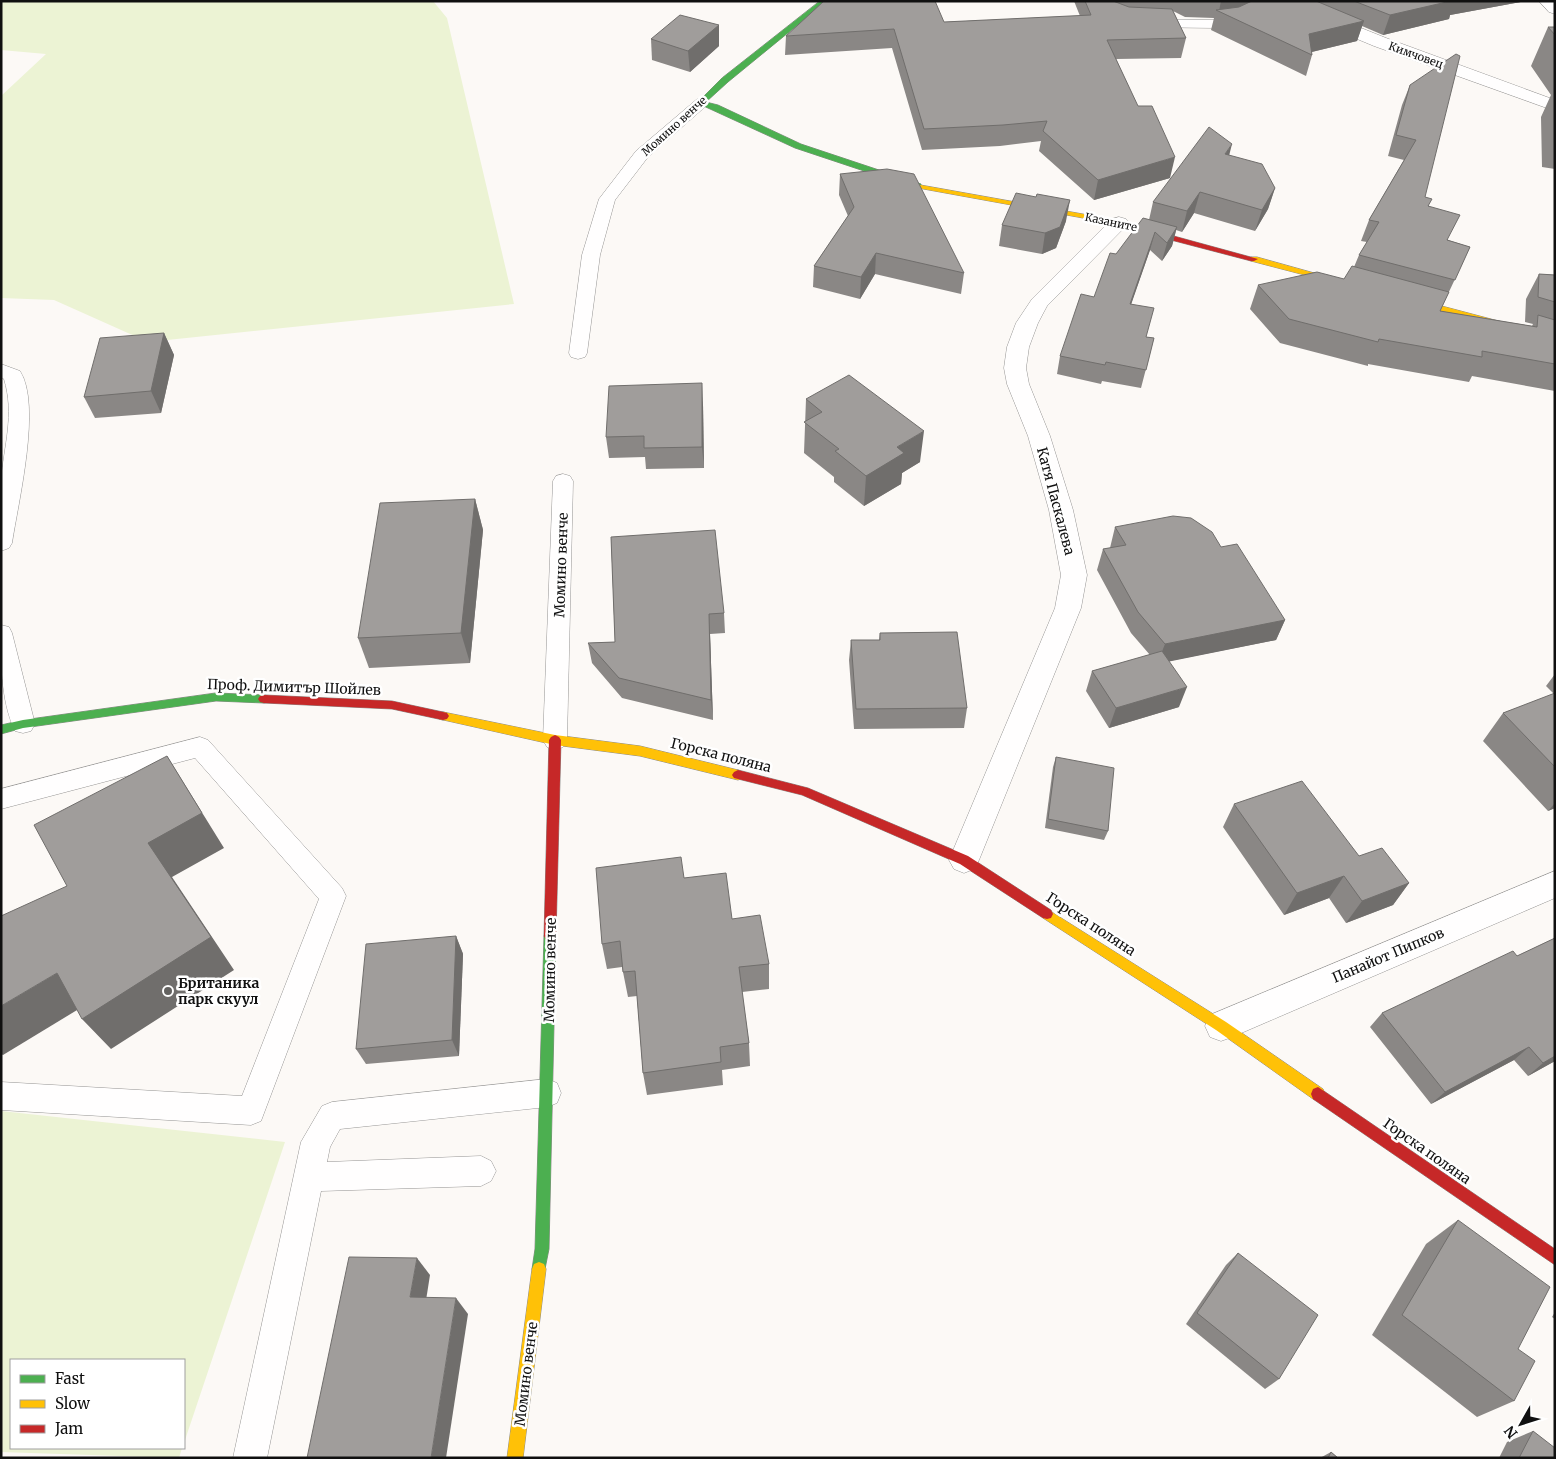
<svg xmlns="http://www.w3.org/2000/svg" width="1556" height="1459" font-family="Merriweather,serif">
	<rect width="100%" height="100%" fill="#fcf9f6"/>
	<!-- green -->
	<g fill="#ecf3d4">
		<polygon points="1,1 433,1 447,18 514,304 148,342 54,300 1,298 1,96 46,54 1,50"/>
		<polygon points="1,1111 285,1142 184,1443 184,1360 11,1360 11,1448 182,1448 179,1458 1,1452"/>
	</g>
	<g fill="none" stroke-linecap="round" stroke-linejoin="round">
		<!-- lane casing -->
		<g stroke="#969594" stroke-width="1">
			<g id="lane">
				<polygon points="1100,1 1114,1 1122,13 1135,19 1216,20 1244,11 1249,12 1251,15 1249,18 1217,28 1135,27 1112,20"/>
				<polygon points="701,98 706,100 709,103 706,106 648,157 615,200 600,255 587,353 585,357 578,359 571,357 569,353 582,255 599,199 636,151 696,100"/>
				<path d="M 1,364 L 20,371 C 42,405 18,503 12,543 L 9,548 L 1,551 C 1,528 0,504 1,481 C 4,445 15,415 4,379 L 1,377 Z"/>
				<polygon points="563,474 570,476 573,481 567,740 563,747 555,750 547,747 543,740 553,481 556,476"/>
				<path d="M 1,625 L 9,627 L 12,633 L 35,724 L 31,731 L 23,733 L 15,731 C 0,699 1,659 1,625 Z"/>
				<polygon points="200,737 208,740 342,888 346,896 261,1121 251,1125 1,1110 1,1082 242,1096 319,899 195,758 1,809 1,789"/>
				<polygon points="547,1079 557,1083 561,1093 557,1103 547,1107 340,1129 330,1147 327,1162 481,1156 491,1161 496,1171 491,1181 481,1186 321,1191 267,1458 233,1458 301,1142 322,1106 332,1102"/>
			</g>
		</g>
		<!-- street casing -->
		<g stroke="#969594" stroke-width="1">
			<g id="street">
				<polygon points="1271,1 1294,1 1386,38 1555,100 1555,111 1374,46 1273,4"/>
				<polygon points="1539,1 1555,1 1555,14 1549,12"/>
				<polygon points="1119,217 1126,219 1129,223 1047,306 1038,323 1029,347 1026,368 1029,384 1050,436 1073,510 1087,575 1081,608 979,860 974,869 964,873 954,869 949,860 1055,608 1061,575 1049,510 1028,436 1007,384 1004,368 1007,347 1016,323 1032,299 1112,219"/>
				<polygon points="1555,871 1555,898 1232,1037 1221,1041 1210,1037 1205,1026 1210,1015"/>
			</g>
		</g>
		<!-- fast casing -->
		<g stroke="#8d8c8a" stroke-width="1">
			<g id="fast">
				<polygon points="820,1 827,1 728,82 706,102 718,105 801,144 921,184 921,188 915,188 795,148 697,103 722,78"/>
				<polygon points="216,693 264,695 268,696 270,699 268,702 264,703 216,701 23,728 1,734 1,725 23,720"/>
				<polygon points="550,930 554,932 556,936 549,1249 544,1274 539,1276 534,1274 532,1269 535,1249 544,936 546,932"/>
			</g>
		</g>
		<!-- slow casing -->
		<g stroke="#8d8c8a" stroke-width="1">
			<g id="slow">
				<polygon points="915,184 1105,218 1109,220 1105,222 918,188 914,186"/>
				<polygon points="1251,257 1257,257 1350,283 1349,285 1343,285 1251,261"/>
				<polygon points="1404,296 1555,336 1555,342 1401,301 1400,299"/>
				<polygon points="443,712 555,735 640,746 738,770 742,772 744,775 742,778 738,780 640,756 555,745 439,719 437,716 439,713"/>
				<polygon points="1047,909 1226,1022 1323,1089 1325,1094 1323,1099 1318,1101 1313,1099 1216,1030 1043,918 1041,914 1043,910"/>
				<polygon points="539,1262 544,1264 546,1269 523,1458 507,1458 532,1269 534,1264"/>
			</g>
		</g>
		<!-- jam casing -->
		<g stroke="#8d8c8a" stroke-width="1">
			<g id="jam">
				<polygon points="1102,218 1108,218 1258,259 1254,261 1251,261 1102,222"/>
				<polygon points="264,695 392,701 443,712 447,713 449,716 447,719 443,720 392,709 264,703 260,702 258,699 260,696"/>
				<polygon points="555,735 559,737 561,740 556,936 554,940 550,942 546,940 544,936 549,740 551,737"/>
				<polygon points="738,770 808,788 968,856 1051,910 1053,914 1051,918 1047,919 1043,918 960,864 802,795 734,778 732,775 734,772"/>
				<polygon points="1318,1087 1555,1249 1555,1265 1313,1099 1311,1094 1313,1089"/>
			</g>
		</g>
		<!-- lane -->
		<use href="#lane" fill="#fffefe" fill-rule="evenodd"/>
		<!-- street -->
		<use href="#street" fill="#fffefe" fill-rule="evenodd"/>
		<!-- fast -->
		<use href="#fast" fill="#4caf50" fill-rule="evenodd"/>
		<!-- slow -->
		<use href="#slow" fill="#ffc107" fill-rule="evenodd"/>
		<!-- jam -->
		<use href="#jam" fill="#c62828" fill-rule="evenodd"/>
	</g>
	<!-- wall -->
	<g fill="#8a8785">
		<polygon points="1074,1 1113,1 1116,3 1115,1 1526,1 1450,15 1449,19 1383,35 1362,26 1357,41 1312,52 1312,55 1306,76 1211,30 1214,18 1185,17 1173,11 1186,38 1181,58 1116,59 1170,178 1094,200 1039,151 1041,141 1000,146 922,150 892,48 785,55 786,36 944,22 1080,16"/>
		<polygon points="719,25 719,46 690,72 652,60 651,39"/>
		<polygon points="1548,27 1555,27 1555,169 1542,167 1541,117 1551,95 1531,66"/>
		<polygon points="1410,85 1425,197 1429,206 1448,240 1470,247 1440,311 1532,326 1533,324 1525,322 1526,299 1539,274 1555,275 1555,391 1472,376 1469,382 1368,364 1368,366 1280,343 1250,309 1258,285 1344,279 1354,267 1359,255 1367,242 1361,241 1369,220 1404,160 1388,156 1402,105"/>
		<polygon points="1229,155 1275,188 1268,209 1255,231 1194,213 1182,232 1176,230 1172,246 1162,261 1150,250 1131,304 1146,337 1154,338 1141,388 1102,381 1101,384 1057,374 1060,356 1094,297 1116,254 1149,220 1153,202"/>
		<polygon points="840,174 964,273 961,294 875,274 860,299 813,287 814,266 848,216 839,195"/>
		<polygon points="1066,221 1056,248 1042,254 999,246 1002,225"/>
		<polygon points="164,333 174,355 161,413 95,418 84,397"/>
		<polygon points="806,399 920,462 902,473 901,484 864,506 834,482 834,477 804,453"/>
		<polygon points="703,405 704,468 646,469 645,457 609,458 606,437"/>
		<polygon points="475,499 483,530 470,663 369,668 358,638"/>
		<polygon points="1115,527 1221,547 1285,620 1276,640 1169,661 1179,707 1109,728 1086,691 1092,671 1150,655 1131,633 1097,570 1103,549 1110,548"/>
		<polygon points="611,537 724,613 725,633 710,634 713,720 622,698 592,663 588,643 615,642"/>
		<polygon points="880,633 967,708 964,728 854,729 849,660 851,640 879,640"/>
		<polygon points="1555,674 1555,808 1548,811 1483,741 1503,713 1554,694 1546,686"/>
		<polygon points="1056,757 1108,831 1104,840 1045,828 1053,767"/>
		<polygon points="1234,804 1359,856 1409,883 1393,905 1346,923 1329,898 1284,915 1223,827"/>
		<polygon points="684,878 732,919 769,964 769,989 742,992 749,1043 750,1066 722,1070 723,1085 647,1095 643,1073 637,996 628,997 622,967 607,969 602,944"/>
		<polygon points="456,936 463,954 459,1056 366,1064 356,1049"/>
		<polygon points="1555,938 1555,1061 1528,1076 1514,1060 1431,1104 1370,1027 1382,1013 1517,956"/>
		<polygon points="1458,1220 1518,1349 1514,1401 1477,1417 1372,1335 1426,1244"/>
		<polygon points="1238,1253 1279,1379 1265,1389 1186,1324 1226,1265"/>
		<polygon points="1555,1312 1555,1319 1552,1317"/>
		<polygon points="1533,1431 1555,1458 1499,1458 1507,1442"/>
		<polygon points="1331,1452 1338,1458 1320,1458"/>
	</g>
	<!-- shaded-wall -->
	<g fill="#706e6c">
		<polygon points="1221,1 1258,1 1226,14 1219,11"/>
		<polygon points="1450,1 1526,1 1450,15 1449,19 1383,35 1390,15"/>
		<polygon points="1364,21 1357,41 1307,53 1309,34"/>
		<polygon points="719,25 719,46 690,72 688,51"/>
		<polygon points="1232,144 1227,164 1225,154"/>
		<polygon points="1175,157 1170,178 1094,200 1098,180"/>
		<polygon points="1275,188 1268,209 1255,231 1262,210"/>
		<polygon points="1200,192 1194,213 1182,232 1187,211"/>
		<polygon points="1070,200 1066,221 1056,248 1042,254 1045,233"/>
		<polygon points="1177,227 1172,246 1162,261 1167,243"/>
		<polygon points="1155,232 1150,250 1125,322 1130,304"/>
		<polygon points="876,253 875,274 860,299 861,277"/>
		<polygon points="164,333 174,355 161,413 151,391"/>
		<polygon points="702,383 703,405 704,468 702,447"/>
		<polygon points="924,431 920,462 902,473 901,484 864,506 866,476 897,447"/>
		<polygon points="475,499 483,530 470,663 461,633"/>
		<polygon points="709,614 710,634 713,720 711,700"/>
		<polygon points="1285,620 1276,640 1157,664 1165,644"/>
		<polygon points="1187,687 1179,707 1109,728 1116,708"/>
		<polygon points="167,756 224,848 172,877 234,970 111,1049 82,1019"/>
		<polygon points="1555,803 1555,808 1548,811"/>
		<polygon points="1344,876 1329,898 1284,915 1297,893"/>
		<polygon points="1409,883 1393,905 1346,923 1362,901"/>
		<polygon points="456,936 463,954 459,1056 452,1040"/>
		<polygon points="57,973 87,1004 3,1055 1,1054 1,1006"/>
		<polygon points="1529,1047 1514,1060 1431,1104 1445,1092"/>
		<polygon points="1555,1056 1555,1061 1528,1076 1543,1063"/>
		<polygon points="417,1258 430,1275 424,1313 410,1297"/>
		<polygon points="456,1298 468,1314 446,1458 431,1458"/>
	</g>
	<!-- building -->
	<g fill="#a09d9b" stroke="#706e6c">
		<polygon points="824,1 935,1 944,22 1091,15 1085,1 1113,1 1129,7 1172,9 1186,38 1107,40 1138,106 1152,106 1175,157 1098,180 1043,131 1047,121 1003,125 924,129 894,29 786,36"/>
		<polygon points="1252,1 1316,1 1364,21 1309,34 1312,55 1216,10 1239,7"/>
		<polygon points="1354,1 1451,1 1390,15"/>
		<polygon points="680,15 719,25 688,51 651,39"/>
		<polygon points="1548,27 1555,27 1555,35"/>
		<polygon points="1456,54 1460,56 1425,197 1432,199 1428,206 1460,215 1447,240 1470,247 1455,280 1359,255 1379,222 1369,220 1416,140 1396,135 1410,85"/>
		<polygon points="1209,127 1232,144 1225,154 1262,164 1275,188 1262,210 1200,192 1187,211 1153,202"/>
		<polygon points="887,169 914,174 964,273 876,253 861,277 814,266 854,207 840,174"/>
		<polygon points="1016,193 1036,197 1037,194 1070,200 1060,227 1045,233 1002,225"/>
		<polygon points="1143,218 1177,227 1167,243 1155,232 1130,304 1154,308 1146,337 1154,338 1146,370 1106,362 1105,365 1060,356 1081,294 1094,297 1110,253 1116,254"/>
		<polygon points="1352,266 1449,292 1440,311 1537,327 1538,315 1555,320 1555,364 1482,351 1482,357 1379,339 1378,342 1289,319 1258,285 1317,272 1344,279"/>
		<polygon points="1539,274 1555,275 1555,302 1538,297"/>
		<polygon points="164,333 151,391 84,397 100,338"/>
		<polygon points="849,375 924,431 897,447 904,453 866,476 835,451 839,449 804,422 822,412 806,399"/>
		<polygon points="702,383 702,447 644,448 644,436 606,437 609,386"/>
		<polygon points="475,499 461,633 358,638 380,503"/>
		<polygon points="1173,516 1191,518 1212,532 1221,547 1237,544 1285,620 1165,644 1138,612 1103,549 1126,545 1115,527"/>
		<polygon points="715,530 724,613 709,614 711,700 619,678 588,643 615,642 611,537"/>
		<polygon points="957,632 967,708 856,709 851,640 880,640 880,633"/>
		<polygon points="1162,651 1187,687 1116,708 1092,671"/>
		<polygon points="1555,693 1555,767 1503,713"/>
		<polygon points="167,756 202,813 148,843 211,937 82,1019 57,973 1,1006 1,916 67,886 34,825"/>
		<polygon points="1056,757 1114,768 1108,831 1048,819"/>
		<polygon points="1302,781 1359,856 1382,848 1409,883 1362,901 1344,876 1297,893 1234,804"/>
		<polygon points="681,857 684,878 726,873 732,919 760,915 769,964 739,967 749,1043 720,1047 721,1062 643,1073 635,971 623,972 620,941 602,944 596,868"/>
		<polygon points="456,936 452,1040 356,1049 366,944"/>
		<polygon points="1555,938 1555,1056 1543,1063 1529,1047 1445,1092 1382,1013 1513,951 1517,956"/>
		<polygon points="1458,1220 1550,1287 1518,1349 1535,1361 1514,1401 1402,1315"/>
		<polygon points="1238,1253 1318,1315 1279,1379 1197,1313"/>
		<polygon points="349,1257 417,1258 410,1297 456,1298 431,1458 307,1458"/>
		<polygon points="1533,1431 1555,1448 1555,1458 1519,1458"/>
		<polygon points="1331,1452 1338,1458 1328,1458"/>
	</g>
	<!-- markers -->
	<circle fill="#636260" stroke="#fff" stroke-width="2" cx="168" cy="991" r="5"/>
	<g text-anchor="middle" dominant-baseline="central" stroke-width="5" stroke-linejoin="round" paint-order="stroke">
		<!-- far-street labels -->
		<g font-size="11" fill="#101010" stroke="#fff">
			<text transform="translate(1416 55) rotate(20)">Кимчовец</text>
			<text transform="translate(674 126) rotate(-42)">Момино венче</text>
			<text transform="translate(1111 222) rotate(12)">Казаните</text>
		</g>
		<!-- street labels -->
		<g font-size="14" fill="#101010" stroke="#fff">
			<text transform="translate(1056 501) rotate(75)">Катя Паскалева</text>
			<text transform="translate(561 565) rotate(-88)">Момино венче</text>
			<text transform="translate(294 687) rotate(2)">Проф. Димитър Шойлев</text>
			<text transform="translate(721 755) rotate(14)">Горска поляна</text>
			<text transform="translate(1091 924) rotate(33)">Горска поляна</text>
			<text transform="translate(1388 955) rotate(-23)">Панайот Пипков</text>
			<text transform="translate(550 970) rotate(-89)">Момино венче</text>
			<text transform="translate(1427 1151) rotate(35)">Горска поляна</text>
			<text transform="translate(526 1374) rotate(-83)">Момино венче</text>
		</g>
		<!-- poi labels -->
		<g font-size="14" font-weight="bold" fill="#101010" stroke="#fff" text-anchor="start">
			<text x="178" y="983">Британика<tspan x="178" dy="16">парк скуул</tspan></text>
		</g>
	</g>
	<!-- border -->
	<rect width="1556" height="1459" fill="none" stroke="#101010" stroke-width="5"/>
	<!-- legend -->
	<rect x="10" y="1359" width="175" height="90" fill="#ffffff" stroke="#9f9f9f"/>
	<rect x="20" y="1375" width="25" height="8" fill="#4caf50" stroke="#9f9f9f"/>
	<text x="55" y="1384" font-size="15" fill="#101010">Fast</text>
	<rect x="20" y="1400" width="25" height="8" fill="#ffc107" stroke="#9f9f9f"/>
	<text x="55" y="1409" font-size="15" fill="#101010">Slow</text>
	<rect x="20" y="1425" width="25" height="8" fill="#c62828" stroke="#9f9f9f"/>
	<text x="55" y="1434" font-size="15" fill="#101010">Jam</text>
	<!-- north arrow -->
	<g transform="translate(1521 1424) rotate(231)" stroke="#ffffff" stroke-width="4" paint-order="stroke">
	<path d="M0-4L9 19L0 12L-9 19Z" fill="#101010"/>
	<text y="-8" font-size="14" font-weight="bold" text-anchor="middle" fill="#101010">N</text>
	</g>
</svg>
